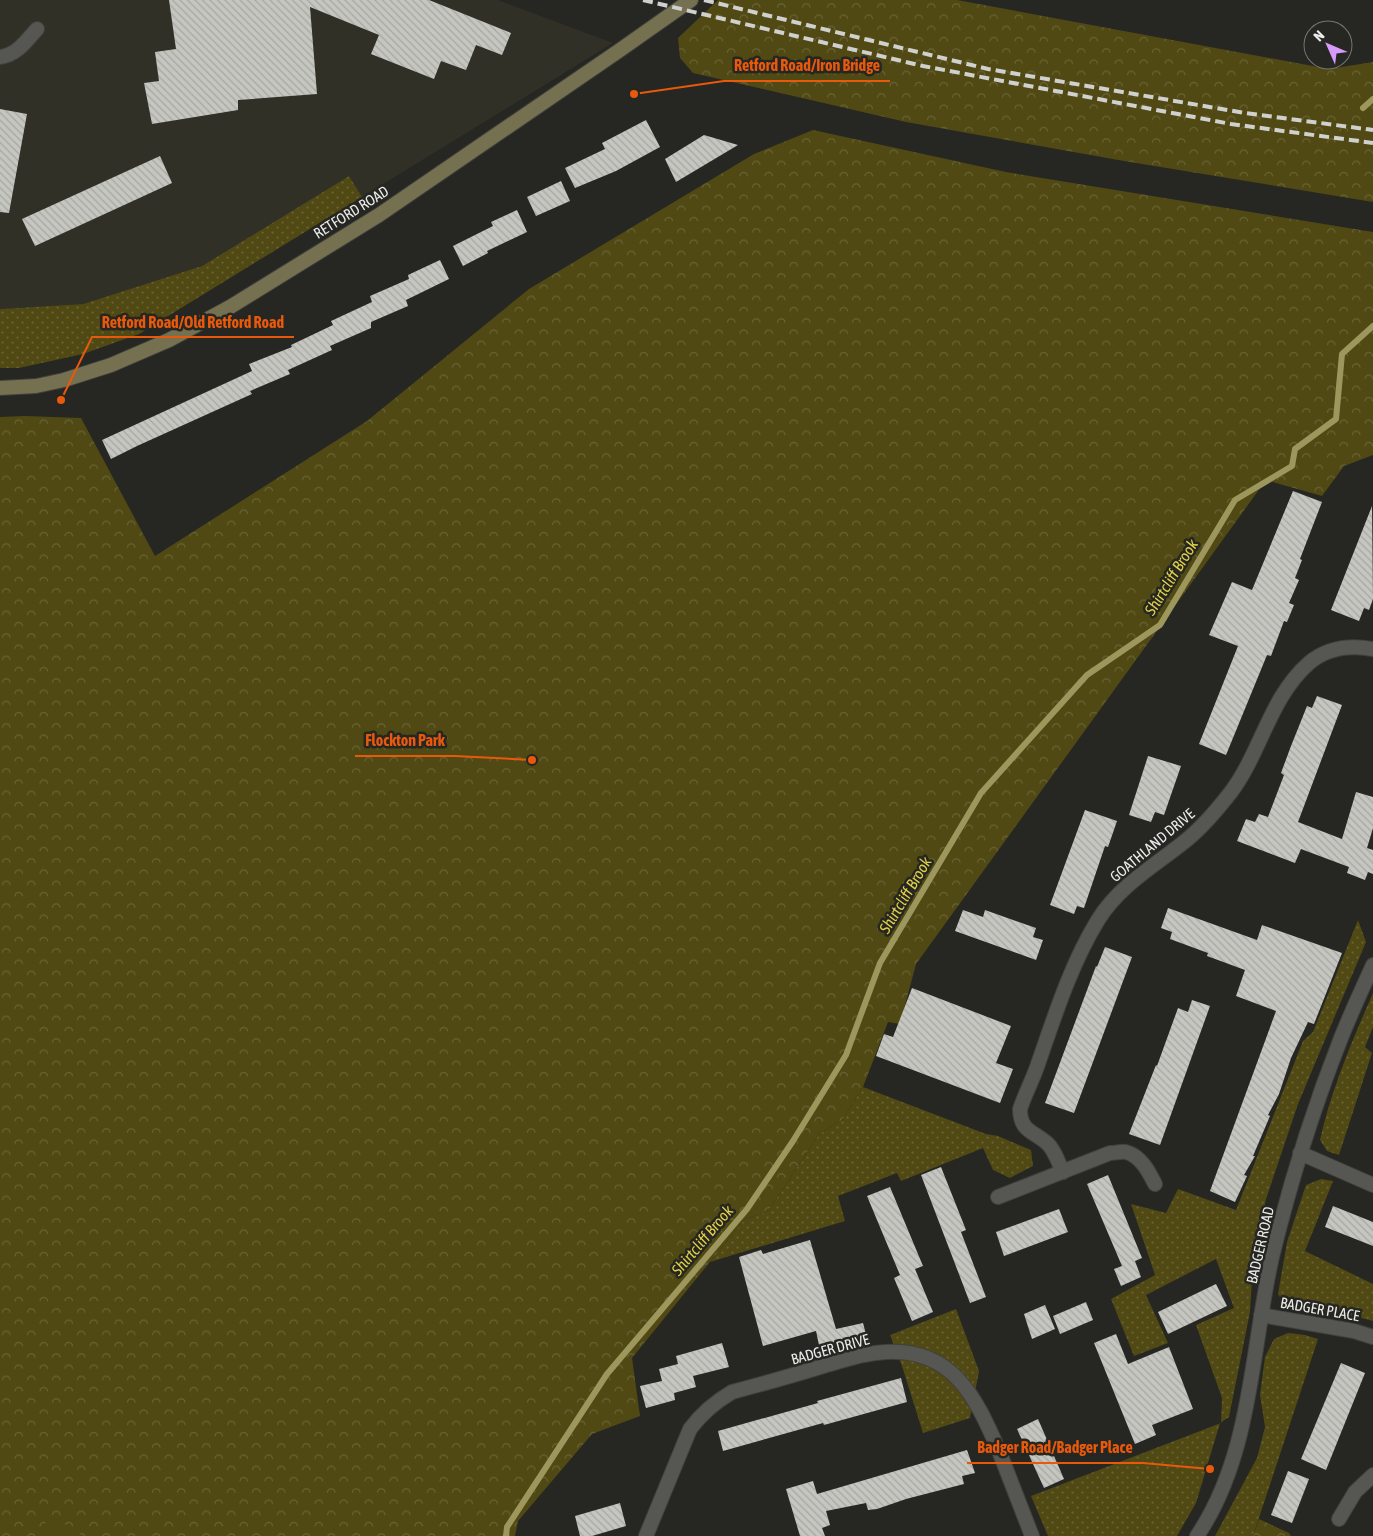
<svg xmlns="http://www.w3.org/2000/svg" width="1373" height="1536" font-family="'Asap Condensed',sans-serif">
	<defs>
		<pattern id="grass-dots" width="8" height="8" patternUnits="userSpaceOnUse" patternTransform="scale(1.25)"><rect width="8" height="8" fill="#504913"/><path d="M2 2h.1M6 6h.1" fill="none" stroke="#696336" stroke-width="1.8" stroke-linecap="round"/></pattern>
		<pattern id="forest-crowns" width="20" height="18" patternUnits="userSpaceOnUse" patternTransform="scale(1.25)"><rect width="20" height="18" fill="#504913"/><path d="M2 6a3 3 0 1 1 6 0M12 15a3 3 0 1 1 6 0" fill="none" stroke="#696336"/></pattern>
		<pattern id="building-back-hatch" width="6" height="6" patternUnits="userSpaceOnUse" patternTransform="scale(1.25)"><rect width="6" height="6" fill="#c6c6c1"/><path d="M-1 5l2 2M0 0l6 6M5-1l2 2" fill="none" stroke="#a6a6a2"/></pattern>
	</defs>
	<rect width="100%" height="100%" fill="#262622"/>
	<!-- built -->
	<polygon fill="#313027" points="0,0 498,0 613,43 362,197 349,176 202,266 83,304 0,309"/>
	<!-- grass -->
	<g fill="url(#grass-dots)">
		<polygon points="349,176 362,197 139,334 83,354 19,368 0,368 0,309 83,304 202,266"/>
		<polygon points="1358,920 1366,942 1298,1104 1266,1199 1253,1261 1250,1312 1229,1417 1220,1423 1196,1503 1177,1536 1048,1536 1031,1496 1221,1423 1222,1398 1196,1325 1234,1308 1216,1259 1146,1295 1168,1343 1134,1356 1111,1299 1155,1275 1131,1204 1166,1213 1178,1189 1236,1210 1303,1041 1313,1032"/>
		<path d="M 1373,993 L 1373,1027 L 1365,1047 L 1372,1053 L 1339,1155 L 1327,1151 L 1320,1140 C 1331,1090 1352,1041 1373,993 Z"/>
		<polygon points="863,1087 986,1134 998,1136 1031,1150 1033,1166 1010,1178 993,1170 983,1148 901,1181 897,1173 838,1196 845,1221 710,1262 744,1220 769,1210 819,1134 842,1120"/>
		<path d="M 1321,1179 L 1333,1181 L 1305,1251 L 1373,1284 L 1373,1321 C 1345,1313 1317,1310 1287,1308 L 1278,1294 L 1287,1242 L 1306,1185 Z"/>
		<polygon points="956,1309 979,1371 970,1418 923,1433 902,1366 890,1335"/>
		<polygon points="1288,1333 1305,1335 1318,1339 1253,1536 1215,1536 1257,1458 1265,1427 1260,1395 1265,1357 1274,1339"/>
	</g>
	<!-- forest -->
	<g fill="url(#forest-crowns)">
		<polygon points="718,0 957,0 1329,69 1373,62 1373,202 1124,161 906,122 693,73 680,58 678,38"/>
		<polygon points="813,130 1006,172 1373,232 1373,455 1344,466 1322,496 1266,480 916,964 900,1024 888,1022 863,1087 842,1120 819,1134 769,1210 744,1220 632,1358 640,1416 592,1434 518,1521 515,1536 0,1536 0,417 25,416 81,418 155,556 367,421 529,289 754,154"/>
		<polygon points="1259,1519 1289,1533 1291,1536 1253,1536"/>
	</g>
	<!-- pitch -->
	<polygon fill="#504913" points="50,1515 83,1536 37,1536"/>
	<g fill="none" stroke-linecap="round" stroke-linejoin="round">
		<!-- stream -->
		<g stroke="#9d965d" stroke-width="6">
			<polyline points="1363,108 1373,99"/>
			<polyline points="506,1536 507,1527 607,1374 747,1209 793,1141 846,1055 880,963 981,793 1087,675 1160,625 1235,500 1292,466 1295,449 1336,419 1342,354 1373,326"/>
		</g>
	</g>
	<!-- building -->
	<g fill="url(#building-back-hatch)">
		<polygon points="169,0 429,0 511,33 502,55 476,45 466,70 441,61 434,79 371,54 379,35 310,7 317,94 238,100 238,110 152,124 144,83 159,81 155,52 176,49"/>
		<polygon points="0,109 27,114 9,213 0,212"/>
		<polygon points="646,120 660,147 616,171 575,188 565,168 605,149 602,143"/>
		<polygon points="704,135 738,145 676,182 665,159"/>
		<polygon points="160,156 172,183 35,246 22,219"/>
		<polygon points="561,181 570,201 536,216 527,197"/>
		<polygon points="517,210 527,232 487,251 488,253 463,266 453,246 493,226 491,222"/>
		<polygon points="440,260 449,279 406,300 408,306 371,322 371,328 330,346 332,350 288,370 290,374 250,391 252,394 137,446 111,459 102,440 252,371 249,364 292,347 291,345 333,325 331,321 372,302 370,296 409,279 408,275"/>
		<polygon points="1293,491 1322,502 1300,559 1302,560 1295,578 1299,580 1289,603 1294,605 1287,622 1284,621 1271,656 1267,655 1226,755 1199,744 1238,646 1209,635 1232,582 1252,590"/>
		<polygon points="1372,506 1373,599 1369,610 1364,608 1359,621 1331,610"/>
		<polygon points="1317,696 1342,705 1298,822 1342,839 1356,792 1373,797 1373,828 1367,848 1373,850 1373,874 1368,872 1365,880 1347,873 1349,867 1301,849 1295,863 1237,841 1246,819 1255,822 1259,814 1268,817 1284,775 1281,773 1291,746 1307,706 1312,708"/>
		<polygon points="1148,756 1181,766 1164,815 1155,812 1151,822 1129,815"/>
		<polygon points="1085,810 1117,821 1108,847 1105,846 1084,908 1077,906 1074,914 1050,905"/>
		<polygon points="1168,908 1257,940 1262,925 1342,953 1314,1024 1308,1022 1291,1058 1279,1094 1268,1115 1270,1116 1253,1156 1255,1156 1244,1175 1247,1176 1235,1202 1210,1191 1276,1011 1236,996 1245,970 1207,956 1208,953 1170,939 1172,932 1161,928"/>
		<polygon points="963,910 983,917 985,910 1036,928 1033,937 1043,940 1036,960 955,931"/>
		<polygon points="1105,947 1132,957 1074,1113 1045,1103 1096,966 1097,967"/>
		<polygon points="912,988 1011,1026 996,1063 1013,1069 1000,1103 876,1056 884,1034 893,1037"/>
		<polygon points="1192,1000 1210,1006 1160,1145 1129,1134 1156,1065 1157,1066 1178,1008 1188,1012"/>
		<polygon points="941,1167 966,1230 961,1232 986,1297 970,1303 921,1175"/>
		<polygon points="1108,1175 1142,1258 1135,1261 1141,1277 1121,1286 1114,1269 1122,1266 1087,1184"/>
		<polygon points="890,1187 923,1266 915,1269 933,1312 912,1321 894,1278 900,1275 867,1196"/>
		<polygon points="1333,1206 1373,1222 1373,1246 1325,1227"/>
		<polygon points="1059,1209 1068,1232 1004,1256 996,1232"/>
		<polygon points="810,1240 836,1329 863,1323 867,1338 820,1350 816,1331 763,1346 739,1257 761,1250 763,1254"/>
		<polygon points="1216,1284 1227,1306 1168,1334 1158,1312"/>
		<polygon points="1086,1302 1093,1320 1060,1334 1053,1316"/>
		<polygon points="1045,1305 1055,1329 1032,1339 1024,1314"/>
		<polygon points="1116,1334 1128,1364 1169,1347 1193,1409 1152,1425 1156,1435 1135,1444 1094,1343"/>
		<polygon points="722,1343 729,1367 693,1376 696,1387 674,1393 675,1400 646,1408 640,1386 662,1381 659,1369 678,1364 676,1356"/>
		<polygon points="1341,1363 1365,1373 1326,1470 1301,1459"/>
		<polygon points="901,1378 907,1402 824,1425 823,1423 723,1451 718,1431 818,1403 817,1401"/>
		<polygon points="1038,1419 1064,1479 1044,1488 1017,1429"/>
		<polygon points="967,1450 975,1473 962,1476 964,1484 906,1499 877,1509 868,1510 866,1503 826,1511 830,1525 822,1528 825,1536 800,1536 786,1489 813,1481 817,1494"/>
		<polygon points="1288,1471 1309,1479 1292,1523 1271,1515"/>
		<polygon points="620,1503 626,1526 592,1536 580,1536 575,1516"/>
	</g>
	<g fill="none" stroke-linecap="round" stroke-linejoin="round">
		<!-- minor casing -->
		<g stroke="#40403d" stroke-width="16">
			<g id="minor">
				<path d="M 0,57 C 17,55 26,41 37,29"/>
				<polyline points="1300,1153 1373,1185"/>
				<path d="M 1063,1172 C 1058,1162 1055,1151 1048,1144 C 1034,1131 1020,1132 1020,1109 C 1025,1094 1033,1079 1038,1064 C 1055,1015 1071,964 1098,920 C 1119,886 1154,866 1184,842 C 1202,828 1217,810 1231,792 C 1261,752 1270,697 1309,663 C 1328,647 1350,645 1373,649"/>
				<path d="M 998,1197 L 1110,1153 C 1115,1153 1122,1151 1126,1152 C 1141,1156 1149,1172 1155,1184"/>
				<polyline points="1261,1315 1354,1331 1373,1337"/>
				<polyline points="1339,1519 1355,1492 1373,1475"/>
				<path d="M 646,1536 L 690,1429 C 702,1413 715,1402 732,1392 C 762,1384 791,1376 820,1367 C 842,1361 863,1353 886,1352 C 953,1348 976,1398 999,1451 C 1010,1479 1021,1508 1032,1536"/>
				<path d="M 1197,1536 C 1252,1455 1251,1350 1272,1257 C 1290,1183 1313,1109 1341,1038 C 1351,1013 1362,989 1373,965"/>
			</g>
		</g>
		<!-- secondary casing -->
		<g stroke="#40403d" stroke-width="16">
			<polyline id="secondary" points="0,388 36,386 64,380 111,365 169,340 230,307 379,215 620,50 691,0"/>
		</g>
		<!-- minor -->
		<use href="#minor" stroke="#565652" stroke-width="14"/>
		<!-- secondary -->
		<use href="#secondary" stroke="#747050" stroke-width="14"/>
		<!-- rail -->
		<g stroke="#d0d0ce" stroke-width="4" stroke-dasharray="10 5" stroke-linecap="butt">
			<polyline points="643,0 923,66 1231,124 1373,143"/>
			<polyline points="704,0 988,69 1245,113 1373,130"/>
		</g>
	</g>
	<g text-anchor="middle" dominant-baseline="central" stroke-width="5" stroke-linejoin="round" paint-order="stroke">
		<!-- street labels -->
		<g font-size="15" fill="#ececea" stroke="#262622">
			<text transform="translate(351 212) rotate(-32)">RETFORD ROAD</text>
			<text transform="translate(1152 845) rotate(-40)">GOATHLAND DRIVE</text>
			<text transform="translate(1260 1245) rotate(-77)">BADGER ROAD</text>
			<text transform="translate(1320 1309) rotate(10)">BADGER PLACE</text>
			<text transform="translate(830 1349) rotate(-15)">BADGER DRIVE</text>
		</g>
		<!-- water labels -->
		<g font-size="16" font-style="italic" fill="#e2d046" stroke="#262622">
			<text transform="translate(1171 577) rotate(-58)">Shirtcliff Brook</text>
			<text transform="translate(905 895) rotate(-59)">Shirtcliff Brook</text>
			<text transform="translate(702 1240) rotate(-50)">Shirtcliff Brook</text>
		</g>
	</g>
	<!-- callouts -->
	<path fill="none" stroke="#e8590c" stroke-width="2" d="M634 94L724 81H890M61 400L92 337H294M532 760L455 756H355M1210 1469L1143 1463H967"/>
	<g fill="#e8590c" stroke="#262622" stroke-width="2">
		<circle cx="634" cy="94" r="5"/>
		<circle cx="61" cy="400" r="5"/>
		<circle cx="532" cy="760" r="5"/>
		<circle cx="1210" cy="1469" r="5"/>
	</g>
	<g font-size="16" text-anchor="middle" font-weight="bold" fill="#e8590c" stroke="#262622" stroke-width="5" stroke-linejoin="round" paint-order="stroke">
		<text x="807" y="71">Retford Road/Iron Bridge</text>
		<text x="193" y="328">Retford Road/Old Retford Road</text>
		<text x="405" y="746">Flockton Park</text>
		<text x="1055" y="1453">Badger Road/Badger Place</text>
	</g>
	<!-- north arrow -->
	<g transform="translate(1328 45) rotate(315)"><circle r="24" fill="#262622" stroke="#757572"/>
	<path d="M0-4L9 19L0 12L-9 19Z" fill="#d69bfa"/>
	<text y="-8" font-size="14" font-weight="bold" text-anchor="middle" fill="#ececea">N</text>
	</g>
</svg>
